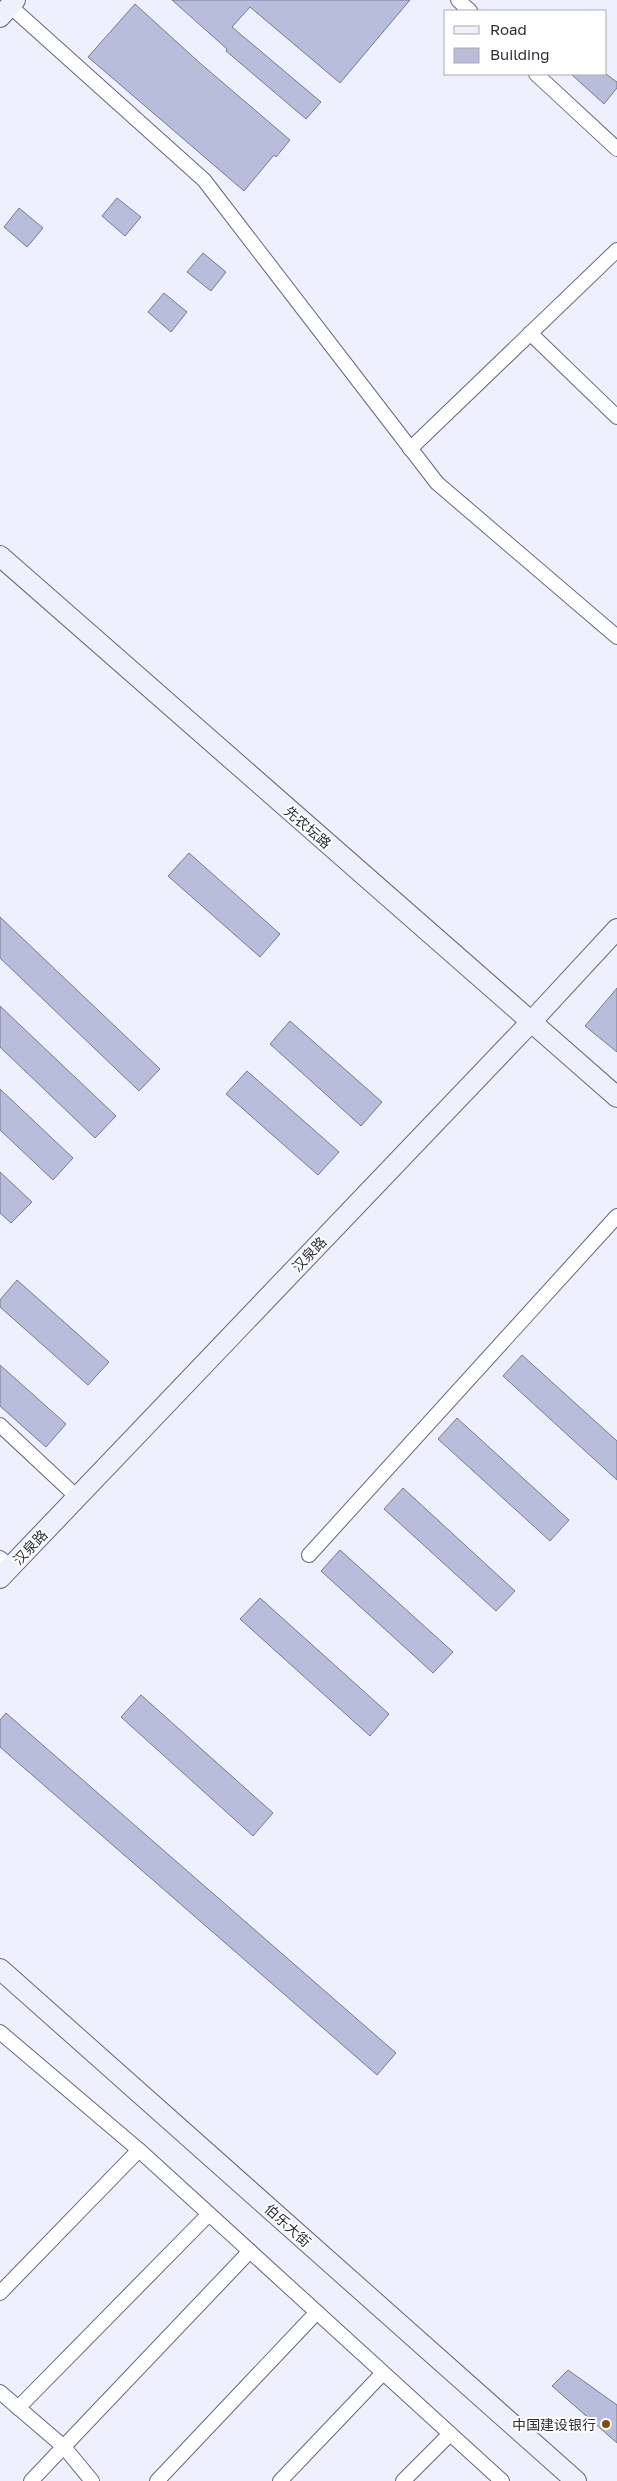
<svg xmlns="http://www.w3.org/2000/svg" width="617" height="2481" font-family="'Golos Text','Noto Sans SC',sans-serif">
	<rect width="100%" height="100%" fill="#eef1fd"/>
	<!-- building -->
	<g fill="#b7bdda" stroke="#757b95">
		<polygon points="172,0 410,0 340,83 250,7 232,27 321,102 306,119 226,51 227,49"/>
		<polygon points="135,4 201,64 290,140 276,157 274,155 244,191 88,57"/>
		<polygon points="571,74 606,74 617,82 617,88 604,104"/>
		<polygon points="117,198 141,217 125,236 102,216"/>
		<polygon points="19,208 43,228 27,247 4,227"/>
		<polygon points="203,253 226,272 211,291 187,272"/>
		<polygon points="164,293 187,312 171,332 148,312"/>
		<polygon points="189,853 280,934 260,957 168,876"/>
		<polygon points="0,917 160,1069 139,1091 0,958"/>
		<polygon points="617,988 617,1052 585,1026"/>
		<polygon points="0,1006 116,1116 95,1138 0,1047"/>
		<polygon points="290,1021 382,1102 361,1126 270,1044"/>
		<polygon points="247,1071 339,1152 318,1175 226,1094"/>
		<polygon points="0,1089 73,1158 53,1180 0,1130"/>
		<polygon points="0,1172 32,1202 11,1223 0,1213"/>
		<polygon points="17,1280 109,1362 88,1385 0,1307 0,1300"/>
		<polygon points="522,1355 617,1441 617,1480 503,1376"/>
		<polygon points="0,1365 66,1424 46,1447 0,1406"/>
		<polygon points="457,1418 569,1520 550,1541 438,1439"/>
		<polygon points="403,1488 515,1591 496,1611 384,1509"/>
		<polygon points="340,1550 453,1652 433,1673 321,1571"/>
		<polygon points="260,1598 389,1714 370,1736 240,1619"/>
		<polygon points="141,1695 273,1813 253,1836 121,1717"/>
		<polygon points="6,1713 396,2053 377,2075 0,1747 0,1720"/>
		<polygon points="568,2370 617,2405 617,2443 552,2386"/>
	</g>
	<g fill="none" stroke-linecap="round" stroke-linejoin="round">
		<!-- street casing -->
		<g stroke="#636882" stroke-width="16">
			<g id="street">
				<polyline points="458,0 470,11"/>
				<polyline points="10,6 204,180 437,483 617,637"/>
				<polyline points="536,74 617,149"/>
				<polyline points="530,333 617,417"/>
				<polyline points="410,449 617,250"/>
				<polyline points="0,1425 77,1497"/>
				<polyline points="309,1555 617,1216"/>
				<polyline points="0,1558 10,1567"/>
				<polyline points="0,2032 139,2150 502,2481"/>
				<polyline points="0,2293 139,2150"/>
				<polyline points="0,2392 64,2447 92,2481"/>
				<polyline points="18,2408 209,2214"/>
				<polyline points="31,2481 250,2251"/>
				<polyline points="157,2481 317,2312"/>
				<polyline points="280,2481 383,2373"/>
				<polyline points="403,2481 450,2434"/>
			</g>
		</g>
		<!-- secondary casing -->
		<g stroke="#636882" stroke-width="22">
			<g id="secondary">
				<polyline points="0,17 15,0"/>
				<polyline points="0,556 617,1097"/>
				<polyline points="0,1578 531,1022 617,929"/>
				<polyline points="0,1969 576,2481"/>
			</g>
		</g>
		<!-- street -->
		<use href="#street" stroke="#fff" stroke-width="14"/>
		<!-- secondary -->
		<use href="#secondary" stroke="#eef1fb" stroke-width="20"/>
	</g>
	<!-- markers -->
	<circle fill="#874b07" stroke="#fff" stroke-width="2" cx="606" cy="2424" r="5"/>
	<g text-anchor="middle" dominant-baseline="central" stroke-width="4" stroke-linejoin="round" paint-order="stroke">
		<!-- street labels -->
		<g font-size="14" fill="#2c2e3a" stroke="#fff">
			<text transform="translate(308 827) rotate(41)">先农坛路</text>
			<text transform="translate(309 1254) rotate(-46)">汉泉路</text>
			<text transform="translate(30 1547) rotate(-46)">汉泉路</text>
			<text transform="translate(288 2225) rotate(42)">伯乐大街</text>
		</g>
		<!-- poi labels -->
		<g font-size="14" fill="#2c2e3a" stroke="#fff" text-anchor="end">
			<text x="596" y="2424">中国建设银行</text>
		</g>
	</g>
	<!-- legend -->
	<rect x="444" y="10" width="162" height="65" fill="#ffffff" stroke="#ababb0"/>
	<rect x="454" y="26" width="25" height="8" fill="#eef1fb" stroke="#ababb0"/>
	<text x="490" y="35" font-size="15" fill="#2c2e3a">Road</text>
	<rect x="454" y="48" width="25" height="15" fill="#b7bdda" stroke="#ababb0"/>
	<text x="490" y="60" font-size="15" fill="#2c2e3a">Building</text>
</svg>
